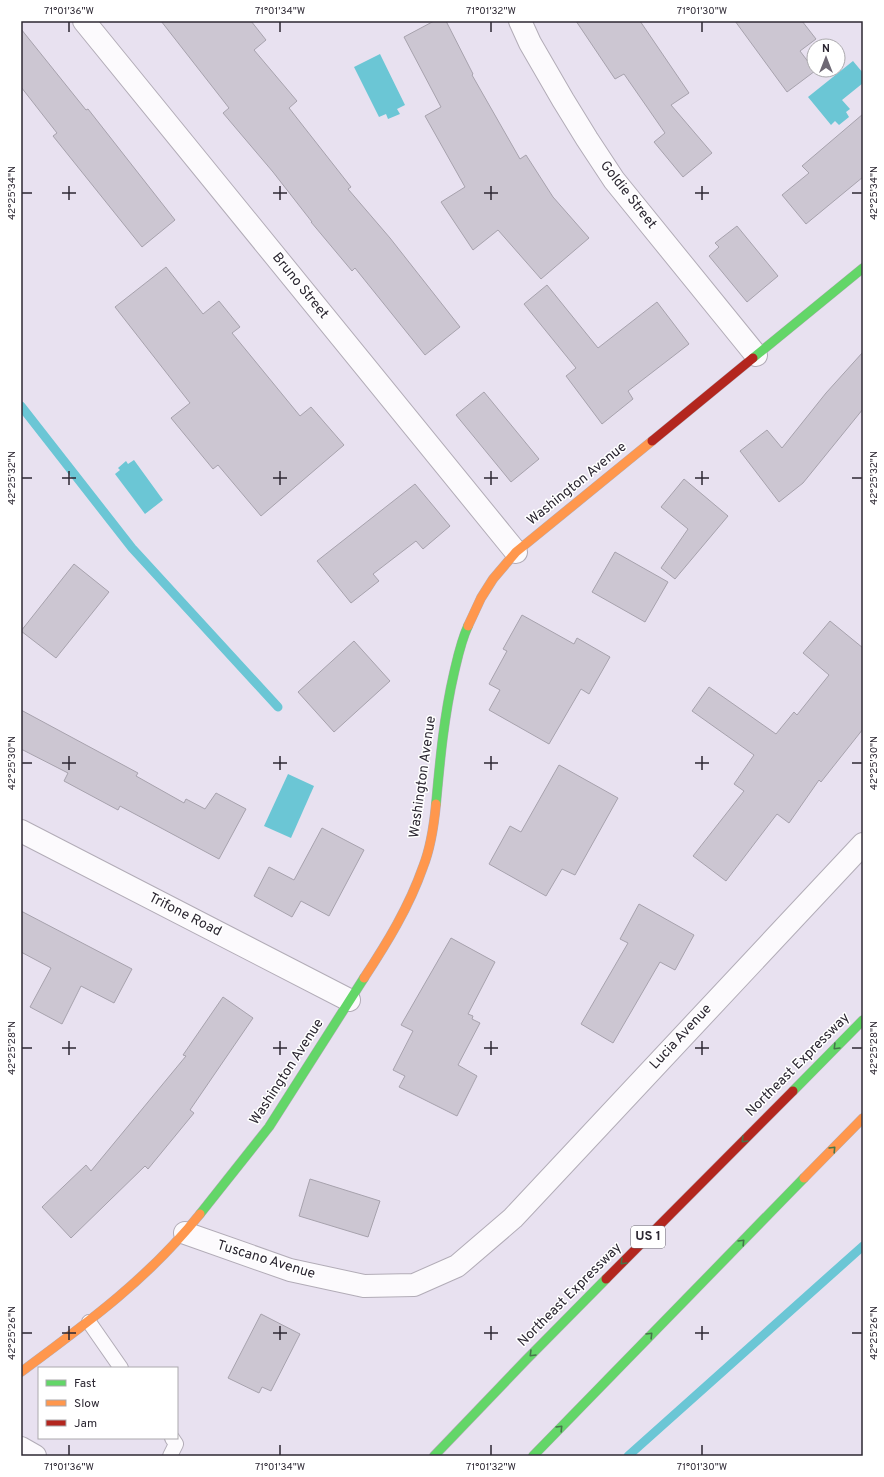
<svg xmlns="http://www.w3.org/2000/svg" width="884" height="1477" font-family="Overpass,sans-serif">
	<rect width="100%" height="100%" fill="#e8e1f0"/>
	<!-- water -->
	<g fill="#6bc6d5">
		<polygon points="380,54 405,105 397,109 400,114 388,119 386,114 379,117 354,67"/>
		<polygon points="853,61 863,73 863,83 842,100 850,109 846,112 849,117 839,125 835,121 831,125 808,97"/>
		<polygon points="134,460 163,500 145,514 115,474 120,470 118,468 126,461 128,464"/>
		<polygon points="288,774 314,786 291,838 264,826"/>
	</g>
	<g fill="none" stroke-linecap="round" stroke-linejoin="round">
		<!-- stream -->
		<g stroke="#6bc6d5" stroke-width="9">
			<polyline points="21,406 132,548 278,707"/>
			<polyline points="628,1456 863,1246"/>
		</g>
	</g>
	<!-- building -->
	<g fill="#ccc6d2" stroke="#a7a2ad">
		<polygon points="161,21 251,21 266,40 254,50 297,101 289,108 351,187 348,189 390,238 460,327 425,355 355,268 352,271 311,222 312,222 273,172 223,113 229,108"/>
		<polygon points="434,21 446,21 473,74 472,75 520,159 526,155 553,197 589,238 541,279 498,230 473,250 441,202 465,187 425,116 441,107 404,37"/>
		<polygon points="576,21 640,21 689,93 671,105 712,153 683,177 654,142 665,133 624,74 615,79"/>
		<polygon points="735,21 802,21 816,39 800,51 815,71 787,92"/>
		<polygon points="21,29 86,110 88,109 175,220 142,247 53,136 57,133 21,87"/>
		<polygon points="863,114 863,177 806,224 782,195 809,173 802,166"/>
		<polygon points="737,226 778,276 747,302 709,256 719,247 715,243"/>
		<polygon points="166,267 203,314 219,301 240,327 232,333 300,416 311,407 344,445 261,516 218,465 213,469 171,418 190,403 115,307"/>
		<polygon points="547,285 598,348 657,302 689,344 628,391 633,399 602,424 566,376 576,368 524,304"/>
		<polygon points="863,352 863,409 803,483 779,502 740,451 767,430 782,448 826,393"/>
		<polygon points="484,392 539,459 511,482 456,415"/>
		<polygon points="684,479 728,516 675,579 661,568 688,529 661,507"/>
		<polygon points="415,484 450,526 423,549 416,541 373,574 379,581 351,603 317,561"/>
		<polygon points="615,552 668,582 645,622 592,592"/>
		<polygon points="74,564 109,592 56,658 21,631"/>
		<polygon points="522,615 574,644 577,638 610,657 589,694 581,689 549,744 489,710 500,690 489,684 507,651 503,649"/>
		<polygon points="830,621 863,648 863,729 821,782 819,780 789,823 777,814 726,881 693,856 744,791 734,784 754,755 692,711 709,687 776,734 794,712 797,715 829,675 803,653"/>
		<polygon points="354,641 390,681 334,732 298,692"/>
		<polygon points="21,710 138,773 136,776 184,803 186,799 205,809 216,793 246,809 219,859 120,806 118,810 64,781 68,773 21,749"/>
		<polygon points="559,765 618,798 575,875 562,869 546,896 489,864 510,826 521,832"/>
		<polygon points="322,828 364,850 329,916 301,901 292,917 254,896 269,867 294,880"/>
		<polygon points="639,904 694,935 675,970 660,962 613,1043 581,1024 628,943 620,939"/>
		<polygon points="21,911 132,969 114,1003 81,986 62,1024 30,1007 51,968 21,952"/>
		<polygon points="451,938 495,962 468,1014 473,1016 472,1019 480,1023 458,1065 477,1076 457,1116 399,1087 405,1076 393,1070 413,1031 401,1025"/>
		<polygon points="223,997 253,1018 190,1110 194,1113 148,1169 145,1166 71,1238 42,1207 86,1165 91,1171 186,1056 183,1055"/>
		<polygon points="310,1179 380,1201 368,1237 299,1216"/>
		<polygon points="261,1314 300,1334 271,1391 262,1387 259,1393 228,1378"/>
	</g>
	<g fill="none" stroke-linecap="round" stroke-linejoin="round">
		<!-- lane casing -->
		<g stroke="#b2acb7" stroke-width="16">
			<g id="lane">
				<polyline points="89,1322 121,1368"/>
				<polyline points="170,1456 176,1444 172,1438"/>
			</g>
		</g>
		<!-- street casing -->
		<g stroke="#b2acb7" stroke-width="24">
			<g id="street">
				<polyline points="84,21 516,552"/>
				<polyline points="520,21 530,43 563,100 587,139 614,180 756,355"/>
				<polyline points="21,831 349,1000"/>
				<polyline points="185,1233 290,1270 364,1286 414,1285 457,1266 513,1218 863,844"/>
				<polyline points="21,1448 35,1456"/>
			</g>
		</g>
		<!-- fast casing -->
		<g stroke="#b2acb7" stroke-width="10">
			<g id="fast">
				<polyline points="753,358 863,268"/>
				<path d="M 436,804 C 440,760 444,716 454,673 C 458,656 461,641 468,626"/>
				<polyline points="793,1091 863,1020"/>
				<polyline points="200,1214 269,1127 364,978"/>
				<polyline points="434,1456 526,1360 606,1279"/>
				<polyline points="533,1456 804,1178"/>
			</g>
		</g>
		<!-- slow casing -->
		<g stroke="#b2acb7" stroke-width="10">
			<g id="slow">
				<polyline points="468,626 481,598 493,579 516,552 652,441"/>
				<path d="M 364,978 C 387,943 409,907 423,867 C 431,847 434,825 436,804"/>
				<polyline points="804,1178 863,1118"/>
				<path d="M 21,1372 C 86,1324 149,1278 200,1214"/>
			</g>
		</g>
		<!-- jam casing -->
		<g stroke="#b2acb7" stroke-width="10">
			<g id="jam">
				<polyline points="652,441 753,358"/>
				<polyline points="606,1279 793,1091"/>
			</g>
		</g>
		<!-- lane -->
		<use href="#lane" stroke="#fcfafd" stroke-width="14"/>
		<!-- street -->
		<use href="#street" stroke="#fcfafd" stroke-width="22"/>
		<!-- fast -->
		<use href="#fast" stroke="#63d668" stroke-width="9"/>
		<!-- slow -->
		<use href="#slow" stroke="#ff974d" stroke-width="9"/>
		<!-- jam -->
		<use href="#jam" stroke="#b3261e" stroke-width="9"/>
	</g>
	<!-- one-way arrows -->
	<defs><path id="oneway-chevron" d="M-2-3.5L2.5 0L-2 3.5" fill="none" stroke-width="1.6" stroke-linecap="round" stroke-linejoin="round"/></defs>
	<g stroke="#45764a">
		<use href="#oneway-chevron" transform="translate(836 1047) rotate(135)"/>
		<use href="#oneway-chevron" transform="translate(744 1140) rotate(135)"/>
		<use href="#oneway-chevron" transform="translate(833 1149) rotate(-46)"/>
		<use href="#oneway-chevron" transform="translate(742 1242) rotate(-46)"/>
		<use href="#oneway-chevron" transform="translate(623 1262) rotate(135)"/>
		<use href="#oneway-chevron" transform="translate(650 1335) rotate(-46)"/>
		<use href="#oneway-chevron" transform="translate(532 1354) rotate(135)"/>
		<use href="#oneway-chevron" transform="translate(560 1428) rotate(-46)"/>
	</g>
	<!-- ticks -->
	<path fill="none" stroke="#2c2732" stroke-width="1.5" d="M 69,22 L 69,32M 280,22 L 280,32M 491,22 L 491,32M 702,22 L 702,32M 69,186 L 69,200M 280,186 L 280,200M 491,186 L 491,200M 702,186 L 702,200M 22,193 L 32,193M 62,193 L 76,193M 273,193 L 287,193M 484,193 L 498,193M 695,193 L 709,193M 852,193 L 862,193M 69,471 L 69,485M 280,471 L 280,485M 491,471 L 491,485M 702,471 L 702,485M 22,478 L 32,478M 62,478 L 76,478M 273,478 L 287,478M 484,478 L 498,478M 695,478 L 709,478M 852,478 L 862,478M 69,756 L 69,770M 280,756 L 280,770M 491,756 L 491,770M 702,756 L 702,770M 22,763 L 32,763M 62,763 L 76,763M 273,763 L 287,763M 484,763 L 498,763M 695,763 L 709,763M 852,763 L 862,763M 69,1041 L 69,1055M 280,1041 L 280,1055M 491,1041 L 491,1055M 702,1041 L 702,1055M 22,1048 L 32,1048M 62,1048 L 76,1048M 273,1048 L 287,1048M 484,1048 L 498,1048M 695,1048 L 709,1048M 852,1048 L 862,1048M 69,1326 L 69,1340M 280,1326 L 280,1340M 491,1326 L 491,1340M 702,1326 L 702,1340M 22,1333 L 32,1333M 62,1333 L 76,1333M 273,1333 L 287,1333M 484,1333 L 498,1333M 695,1333 L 709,1333M 852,1333 L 862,1333M 69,1445 L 69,1455M 280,1445 L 280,1455M 491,1445 L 491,1455M 702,1445 L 702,1455"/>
	<g text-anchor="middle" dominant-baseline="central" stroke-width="3" stroke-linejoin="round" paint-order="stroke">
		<!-- shield labels -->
		<rect fill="#fff" stroke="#6b6870" stroke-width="1" x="631" y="1226" width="34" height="22" rx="3"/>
		<g font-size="13" font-weight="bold" fill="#2c2732">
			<text x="648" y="1237">US 1</text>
		</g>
		<!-- street labels -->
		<g font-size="14" fill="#2c2732" stroke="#fff">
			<text transform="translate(628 195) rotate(52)">Goldie Street</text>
			<text transform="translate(300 286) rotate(51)">Bruno Street</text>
			<text transform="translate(577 484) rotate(-39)">Washington Avenue</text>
			<text transform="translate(423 777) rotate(-82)">Washington Avenue</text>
			<text transform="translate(185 915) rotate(27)">Trifone Road</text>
			<text transform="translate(681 1037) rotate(-47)">Lucia Avenue</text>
			<text transform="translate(798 1065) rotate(-45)">Northeast Expressway</text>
			<text transform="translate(287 1072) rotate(-57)">Washington Avenue</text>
			<text transform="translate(266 1260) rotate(17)">Tuscano Avenue</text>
			<text transform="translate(570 1295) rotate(-45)">Northeast Expressway</text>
		</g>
	</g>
	<!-- border -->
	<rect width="884" height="1477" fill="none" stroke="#ffffff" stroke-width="44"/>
	<!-- legend -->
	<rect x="38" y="1367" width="140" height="72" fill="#ffffff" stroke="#aba9ad"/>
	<rect x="46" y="1380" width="20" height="6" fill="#63d668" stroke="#aba9ad"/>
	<text x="74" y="1387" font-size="12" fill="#2c2732">Fast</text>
	<rect x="46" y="1400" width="20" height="6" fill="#ff974d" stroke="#aba9ad"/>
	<text x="74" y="1407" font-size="12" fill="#2c2732">Slow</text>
	<rect x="46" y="1420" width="20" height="6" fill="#b3261e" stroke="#aba9ad"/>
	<text x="74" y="1427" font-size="12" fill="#2c2732">Jam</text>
	<!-- north arrow -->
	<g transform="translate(826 58)"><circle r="19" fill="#ffffff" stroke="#aba9ad"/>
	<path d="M0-3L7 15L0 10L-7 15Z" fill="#6e6874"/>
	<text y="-6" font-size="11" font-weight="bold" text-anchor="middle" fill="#2c2732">N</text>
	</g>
	<rect x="22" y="22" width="840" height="1433" fill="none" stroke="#2c2732" stroke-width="1.5"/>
	<g font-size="10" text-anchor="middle" fill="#2c2732">
		<text x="69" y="14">71°01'36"W</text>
		<text x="280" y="14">71°01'34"W</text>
		<text x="491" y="14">71°01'32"W</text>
		<text x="702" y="14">71°01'30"W</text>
		<text transform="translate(11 193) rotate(-90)" y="4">42°25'34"N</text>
		<text transform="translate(873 193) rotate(-90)" y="4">42°25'34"N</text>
		<text transform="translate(11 478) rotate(-90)" y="4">42°25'32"N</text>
		<text transform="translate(873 478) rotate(-90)" y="4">42°25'32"N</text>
		<text transform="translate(11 763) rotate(-90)" y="4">42°25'30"N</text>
		<text transform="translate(873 763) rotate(-90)" y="4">42°25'30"N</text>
		<text transform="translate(11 1048) rotate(-90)" y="4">42°25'28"N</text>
		<text transform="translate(873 1048) rotate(-90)" y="4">42°25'28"N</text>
		<text transform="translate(11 1333) rotate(-90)" y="4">42°25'26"N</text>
		<text transform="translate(873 1333) rotate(-90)" y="4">42°25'26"N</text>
		<text x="69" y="1470">71°01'36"W</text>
		<text x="280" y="1470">71°01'34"W</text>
		<text x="491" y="1470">71°01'32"W</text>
		<text x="702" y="1470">71°01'30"W</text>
	</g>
</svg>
